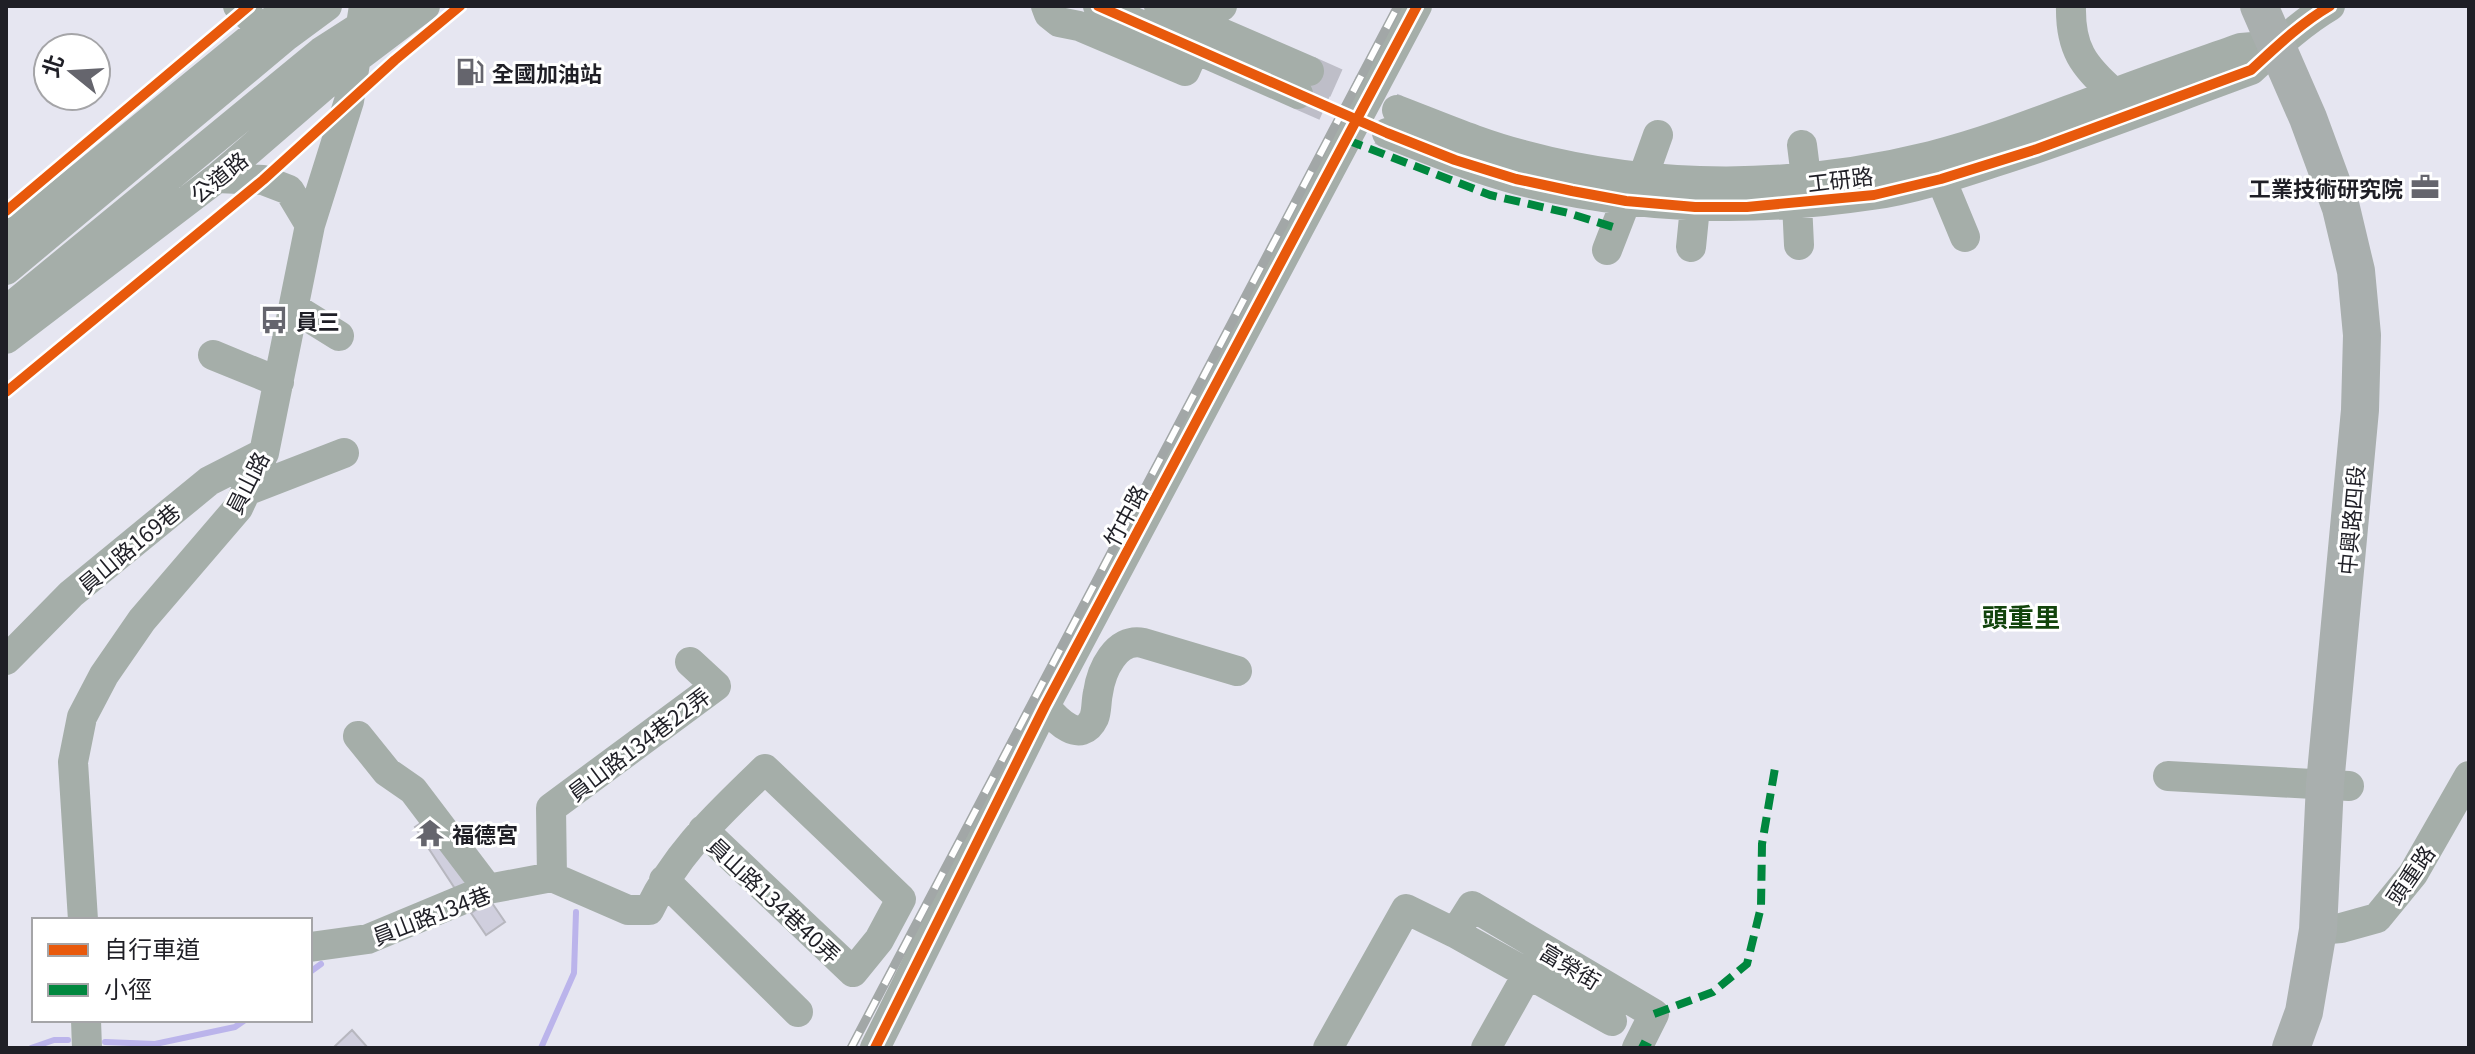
<svg xmlns="http://www.w3.org/2000/svg" width="2475" height="1054" font-family="Georgia,'Noto Sans TC',serif">
  <style>
    .lines { fill: none; stroke-linecap: round; stroke-linejoin: round }
    .stream { stroke: #bbb4eb; stroke-width: 6 }
    .building { fill: #d0cfde; stroke: #b7b7bf; stroke-width: 2 }
    .minor-tunnel { stroke: #bebec8; stroke-width: 30; stroke-dasharray: 30 15; stroke-linecap: butt }
    .minor { stroke: #a5aea9; stroke-width: 30 }
    .major { stroke: #a9afae; stroke-width: 38 }
    .rail-casing { stroke: #a2a7a7; stroke-width: 9 }
    .rail { stroke: #fff; stroke-width: 6; stroke-dasharray: 18; stroke-linecap: butt }
    .quiet { stroke: #00873e; stroke-width: 8; stroke-dasharray: 16 8; stroke-linecap: butt }
    .cycleway-casing { stroke: #fff; stroke-width: 15 }
    .cycleway { stroke: #e8590c; stroke-width: 10 }
    .labels { text-anchor: middle; dominant-baseline: central; stroke-width: 6; stroke-linejoin: round; paint-order: stroke }
    .poi-label { font-size: 22px; font-weight: bold; fill: #1f1f26; stroke: #fff; text-anchor: start }
    .street-label { font-size: 22px; fill: #1f1f26; stroke: #fff }
    .quarter-label { font-size: 26px; font-weight: bold; fill: #12440c; stroke: #fff }
  </style>
  <rect width="100%" height="100%" fill="#e6e6f1"/>
  <g class="lines">
    <!-- stream -->
    <path class="stream" d="M310 972 321 964
      M105 1042 155 1044 235 1027 245 1020
      M31 1048 54 1040H68
      M541 1048 574 973 576 912"/>
  </g>
  <!-- building -->
  <path class="building" d="M431 816 445 838 429 849 415 827Z
    M445 838 490 900 471 913 429 849Z
    M490 900 505 922 486 935 471 913Z
    M352 1030 368 1048H333Z"/>
  <g class="lines">
    <!-- minor-tunnel -->
    <path class="minor-tunnel" d="M1309 71 1397 110
      M1298 94 1387 133"/>
    <!-- minor -->
    <path class="minor" d="M238 6 261 28 277 34
      M1046 6 1049 14 1059 22 1079 26 1185 71 1211 12 1222 6
      M1098 6 1298 94
      M1159 6 1309 71
      M2071 6C2070 48 2083 66 2114 93
      M1397 110C1439 126 1480 144 1523 155 1656 191 1798 189 1931 156 1995 140 2054 115 2115 93 2157 77 2199 63 2241 48L2277 45
      M1387 133C1430 150 1473 168 1518 180 1636 210 1752 213 1872 195 1914 189 1955 175 1995 162 2081 135 2166 101 2251 70 2276 47 2301 23 2330 6
      M1802 145 1806 177
      M1643 177 1658 135
      M217 178 263 180 289 190 310 225
      M1941 179 1965 237
      M1797 203 1799 245
      M6 239 290 6
      M1691 247 1695 207
      M1607 250 1626 201
      M6 270 285 37 327 6
      M294 308 339 336
      M6 311 321 52 360 27 386 6
      M6 339 217 178 355 59 425 6
      M213 355 279 382
      M246 491 344 453
      M6 660 71 594 209 481 264 453
      M1045 706C1056 720 1081 746 1094 718 1097 711 1096 701 1098 693 1101 671 1116 637 1143 643L1237 671
      M358 736 387 772 413 790 488 889
      M2168 776 2349 786
      M552 877 551 808 716 686 690 662
      M664 880 798 1012
      M83 920 73 762 82 717 104 675 142 620 238 508 264 453 310 225 349 101 364 6
      M2318 930 2341 928 2377 918 2413 874 2469 776
      M1455 933 1472 906 1654 1014 1637 1048
      M310 947 368 939 488 889 552 877 628 910H649C677 851 719 814 765 769L901 899 879 940 853 972 703 830
      M86 1020 87 1048
      M875 1048 1045 706 1417 6
      M1328 1048 1406 909 1455 933 1612 1021
      M1486 1048 1536 959"/>
    <!-- major -->
    <path class="major" d="M2259 6 2308 118 2341 208 2356 271 2362 335 2360 410 2325 784 2318 930 2304 1012 2291 1048"/>
    <defs>
      <path id="rail" d="M851 1048 1398 6"/>
    </defs>
    <!-- rail casing -->
    <use href="#rail" class="rail-casing"/>
    <!-- rail -->
    <use href="#rail" class="rail"/>
    <!-- quiet -->
    <path class="quiet" d="M1347 140 1490 195 1568 213 1616 228
      M1654 1014 1713 992 1747 964 1761 907 1762 844 1775 768
      M1640 1043 1650 1048"/>
    <defs>
      <path id="cycleway" d="M1098 6 1387 133 1455 160 1516 179 1572 191 1626 201 1695 207H1747L1874 195 1941 179 2037 149 2251 70C2276 47 2301 23 2330 6
        M6 211 249 6
        M6 392 263 180 395 60 460 6
        M875 1048 1045 706 1417 6"/>
    </defs>
    <!-- cycleway casing -->
    <use href="#cycleway" class="cycleway-casing"/>
    <!-- cycleway -->
    <use href="#cycleway" class="cycleway"/>
  </g>
  <!-- icons -->
  <defs>
    <symbol id="fuel-bare" viewBox="-9 -9 18 18"><path d="M-5.5-6h7V0h2V4h1.3V-2.5L3-4.5l.8-.8L6-3V5H2.5V1h-1V6h-7ZM-4.2-4.7v3.2H.2V-4.7Z" fill="#65656d" stroke="#fff" stroke-width="2.5" paint-order="stroke"/></symbol>
    <symbol id="office-bare" viewBox="-9 -9 18 18"><path d="M-6-3h4V-5.5h4V-3h4V5H-6ZM-1-4.5V-3h2v-1.5ZM-6 0V1H6V0Z" fill="#65656d" stroke="#fff" stroke-width="2.5" paint-order="stroke"/></symbol>
    <symbol id="bus-bare" viewBox="-9 -9 18 18"><path d="M-5-6H5V4H4V6H2V4H-2V6H-4V4H-5ZM-3.5-4V0h7V-4ZM-3.5 1.2v1.5H-2V1.2ZM2 1.2v1.5H3.5V1.2Z" fill="#65656d" stroke="#fff" stroke-width="2.5" paint-order="stroke"/></symbol>
    <symbol id="temple-bare" viewBox="-9 -9 18 18"><path d="M0-6L5-2H3V0L6.5 2.5H4V6H1.5V3h-3V6H-4V2.5H-6.5L-3 0V-2H-5Z" fill="#65656d" stroke="#fff" stroke-width="2.5" paint-order="stroke"/></symbol>
  </defs>
  <g fill-rule="evenodd">
    <use href="#fuel-bare" x="450" y="52" width="40" height="40"/>
    <use href="#office-bare" x="2405" y="167" width="40" height="40"/>
    <use href="#bus-bare" x="254" y="300" width="40" height="40"/>
    <use href="#temple-bare" x="410" y="813" width="40" height="40"/>
  </g>
  <g class="labels">
    <!-- poi labels -->
    <g class="poi-label">
      <text x="492" y="72">全國加油站</text>
      <text x="2403" y="187" text-anchor="end">工業技術研究院</text>
      <text x="296" y="320">員三</text>
      <text x="452" y="833">福德宮</text>
    </g>
    <!-- street labels -->
    <g class="street-label">
      <text transform="translate(218 176) rotate(-39)">公道路</text>
      <text transform="translate(1840 178) rotate(-7)">工研路</text>
      <text transform="translate(246 482) rotate(-63)">員山路</text>
      <text transform="translate(1124 515) rotate(-62)">竹中路</text>
      <text transform="translate(2350 520) rotate(-85)">中興路四段</text>
      <text transform="translate(128 547) rotate(-40)">員山路169巷</text>
      <text transform="translate(638 743) rotate(-37)">員山路134巷22弄</text>
      <text transform="translate(2409 874) rotate(-55)">頭重路</text>
      <text transform="translate(775 899) rotate(43)">員山路134巷40弄</text>
      <text transform="translate(431 914) rotate(-21)">員山路134巷</text>
      <text transform="translate(1571 965) rotate(31)">富榮街</text>
    </g>
    <!-- quarter labels -->
    <g class="quarter-label">
      <text x="2021" y="615">頭重里</text>
    </g>
  </g>
  <!-- border -->
  <rect width="2475" height="1054" fill="none" stroke="#1f1f26" stroke-width="16"/>
  <!-- legend -->
  <rect x="32" y="918" width="280" height="104" fill="#ffffff" stroke="#a5a5a8" stroke-width="2"/>
  <rect x="48" y="944" width="40" height="12" fill="#e8590c" stroke="#a5a5a8" stroke-width="2"/>
  <text x="104" y="958" font-size="24" fill="#1f1f26">自行車道</text>
  <rect x="48" y="984" width="40" height="12" fill="#00873e" stroke="#a5a5a8" stroke-width="2"/>
  <text x="104" y="998" font-size="24" fill="#1f1f26">小徑</text>
  <!-- north arrow -->
  <g transform="translate(72 72) rotate(288)"><circle r="38" fill="#ffffff" stroke="#a5a5a8" stroke-width="2"/>
  <path d="M0-6L14 30L0 20L-14 30Z" fill="#65656d"/>
  <text y="-12" font-size="22" font-weight="bold" text-anchor="middle" fill="#1f1f26">北</text>
  </g>
</svg>
